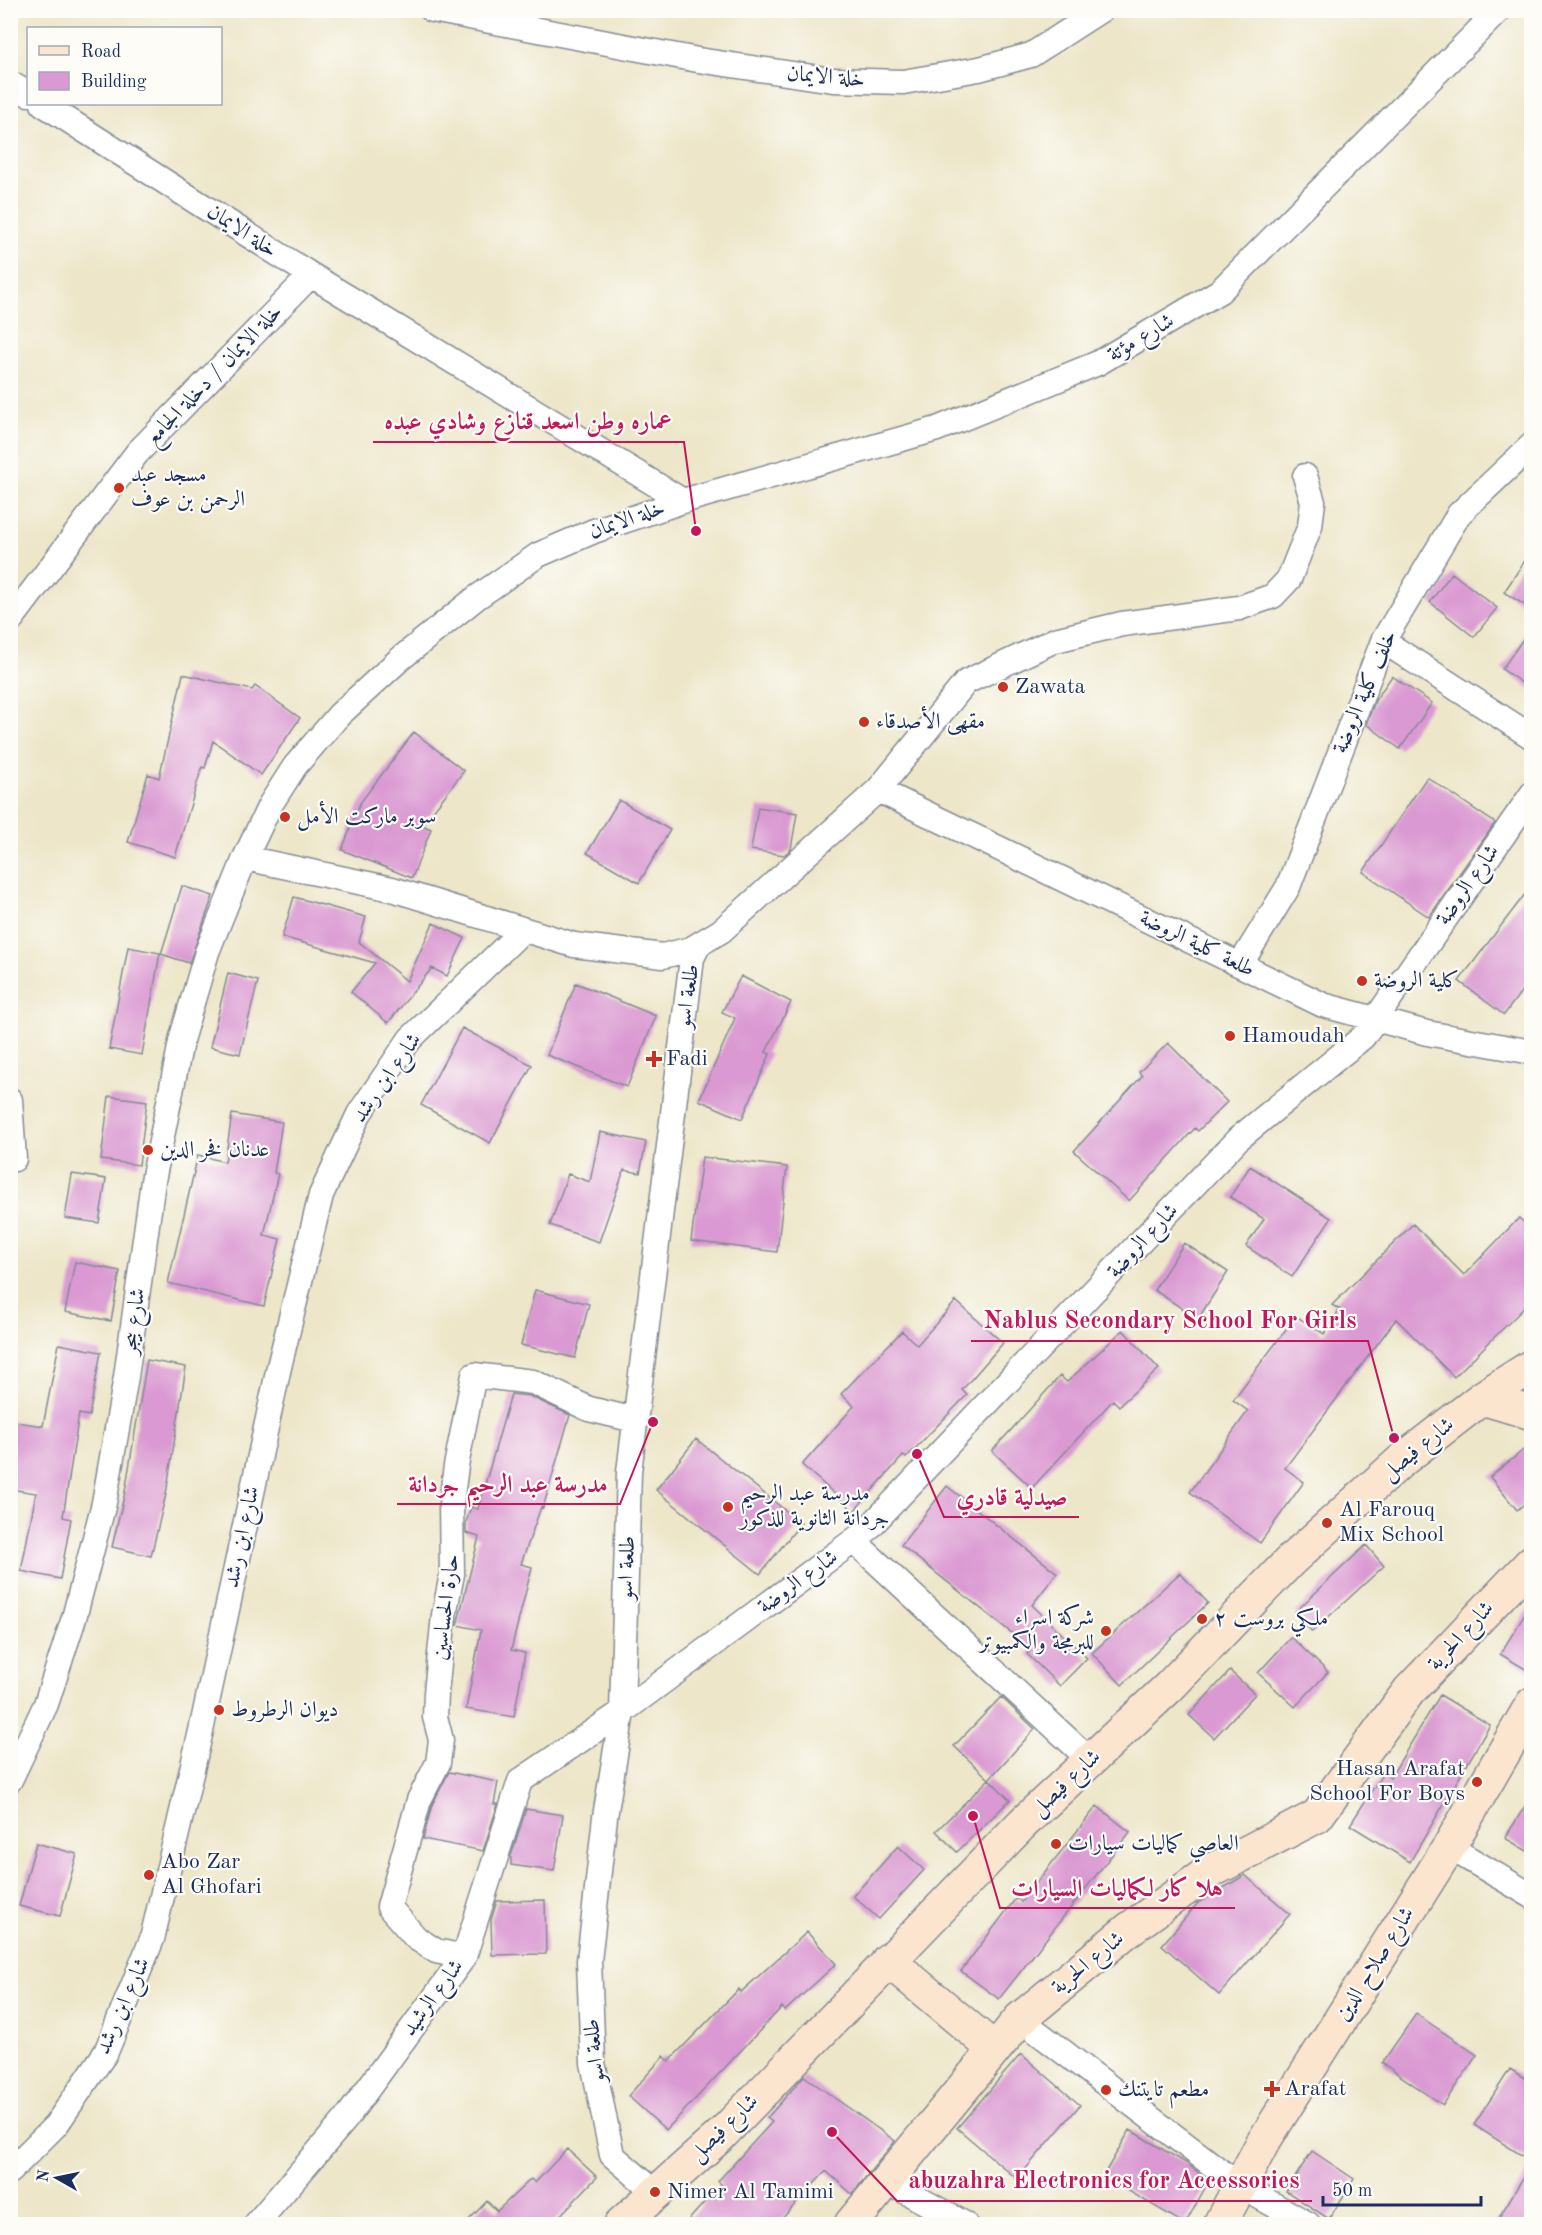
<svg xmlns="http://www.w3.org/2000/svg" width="1542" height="2235" font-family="'Old Standard TT',Amiri,serif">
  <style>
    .building { fill: #da99d2 }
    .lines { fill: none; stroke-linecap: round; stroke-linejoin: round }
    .street-casing { stroke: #848a94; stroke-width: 27 }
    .secondary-casing { stroke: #848a94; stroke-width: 36 }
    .street { stroke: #fff; stroke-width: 24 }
    .secondary { stroke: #fbe5cf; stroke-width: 33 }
    .poi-dot { fill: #c8321e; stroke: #fdfcf7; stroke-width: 2 }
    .labels { text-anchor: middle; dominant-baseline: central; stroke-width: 4.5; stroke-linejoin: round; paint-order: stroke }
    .street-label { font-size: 22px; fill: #1b2f5e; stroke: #fdfcf7 }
    .poi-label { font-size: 22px; fill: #1b2f5e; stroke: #fdfcf7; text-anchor: start }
    .leader { fill: none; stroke: #c2185b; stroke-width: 2 }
    .callout-dot { fill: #c2185b; stroke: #fdfcf7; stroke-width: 2 }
    .callout-label { font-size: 24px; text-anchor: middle; font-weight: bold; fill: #c2185b; stroke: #fdfcf7; stroke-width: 4.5; stroke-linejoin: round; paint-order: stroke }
  </style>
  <rect width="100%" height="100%" fill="#fdfcf7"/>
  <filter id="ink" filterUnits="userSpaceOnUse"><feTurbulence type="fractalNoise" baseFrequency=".0167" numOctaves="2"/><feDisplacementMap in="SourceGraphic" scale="12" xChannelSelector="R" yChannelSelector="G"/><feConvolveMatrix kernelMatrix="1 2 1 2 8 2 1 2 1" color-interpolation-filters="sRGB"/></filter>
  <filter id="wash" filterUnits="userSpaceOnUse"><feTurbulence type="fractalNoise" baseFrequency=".008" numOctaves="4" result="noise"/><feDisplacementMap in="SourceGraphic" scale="24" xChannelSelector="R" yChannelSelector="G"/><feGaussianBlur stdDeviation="1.35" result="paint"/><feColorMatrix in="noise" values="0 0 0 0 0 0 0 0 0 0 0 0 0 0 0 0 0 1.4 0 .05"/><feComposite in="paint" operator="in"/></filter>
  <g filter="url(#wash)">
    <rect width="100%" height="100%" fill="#ede6c9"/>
    <g id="blocks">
      <!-- building -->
      <path class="building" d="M1532 550V610L1504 592Z
        M1452 573 1497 608 1474 637 1430 602Z
        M1532 626V690L1502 669Z
        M183 674 252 690 255 686 300 718 261 775 213 741 205 768 202 767 175 857 128 842 148 774 159 778Z
        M1392 676 1432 703 1400 749 1366 724 1376 699Z
        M414 732 464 771 422 825 431 829 412 878 342 850 360 803Z
        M1427 777 1495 823 1429 917 1363 872Z
        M619 800 670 830 639 883 587 853Z
        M758 807 797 813 791 849 784 855 751 850Z
        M1532 885V977L1504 1015 1459 981Z
        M182 886 213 896 189 963 161 954Z
        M294 897 366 917 359 942 407 981 433 923 465 938 447 976 432 968 388 1023 351 992 375 963 282 937Z
        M128 947 160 953 142 1055 109 1049Z
        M228 973 258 981 240 1054 210 1047Z
        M741 976 791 1002 766 1052 770 1054 742 1119 699 1100 735 1018 722 1012Z
        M576 983 656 1016 627 1087 547 1055Z
        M462 1028 532 1065 490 1143 421 1105Z
        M1168 1043 1227 1102 1198 1131 1195 1128 1129 1201 1074 1151 1142 1076 1139 1072Z
        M109 1096 147 1101 139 1165 101 1160Z
        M232 1114 282 1122 274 1173 278 1174 264 1235 280 1239 264 1306 168 1283 198 1155 225 1162Z
        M600 1132 646 1142 640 1173 624 1170 599 1242 550 1225 568 1174 590 1182Z
        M702 1157 787 1167 777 1252 691 1241Z
        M1250 1166 1331 1218 1292 1277 1246 1246 1264 1219 1230 1197Z
        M72 1174 106 1179 99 1223 65 1218Z
        M1519 1218 1532 1230V1300L1454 1377 1396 1319 1285 1468 1304 1482 1260 1543 1190 1492 1248 1411 1233 1400 1296 1316 1324 1334 1340 1310 1332 1305 1413 1224 1464 1275Z
        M1184 1243 1228 1272 1198 1319 1154 1290Z
        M75 1262 120 1271 111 1321 65 1312Z
        M535 1290 589 1304 575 1358 521 1345Z
        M956 1301 1003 1343 962 1390 967 1395 906 1458 903 1456 854 1511 802 1465 854 1406 841 1394 902 1331 917 1345Z
        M1123 1330 1159 1369 1119 1406 1113 1400 1032 1488 992 1451 1060 1376 1067 1382Z
        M59 1344 101 1352 89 1416 79 1414 63 1517 71 1519 60 1579 21 1571 36 1493 10 1489V1421L43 1426Z
        M147 1360 186 1367 166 1494 151 1556 112 1547 125 1492Z
        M511 1394 529 1396 570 1415 543 1508 541 1507 521 1564 532 1567 511 1650 525 1653 514 1717 466 1709 481 1630 457 1625 479 1537 466 1533V1522L471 1507 478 1509Z
        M696 1439 801 1523 760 1574 656 1490Z
        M1532 1443V1498L1517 1510 1490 1477Z
        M947 1486 1057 1573 1032 1605 1087 1658 1060 1686 1027 1654 1032 1649 901 1545Z
        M1366 1545 1384 1566 1312 1632 1295 1612Z
        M1180 1573 1208 1603 1122 1685 1092 1653Z
        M1532 1603V1673L1500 1654Z
        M1291 1637 1328 1672 1295 1707 1258 1673Z
        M1230 1671 1255 1694 1214 1738 1189 1715Z
        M1440 1695 1490 1725 1410 1862 1350 1825 1383 1773 1390 1778Z
        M1001 1697 1035 1729 989 1779 954 1746Z
        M449 1772 498 1782 494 1804H498L483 1851 423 1839 432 1805Z
        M989 1779 1010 1800 957 1852 936 1831Z
        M1532 1795V1854L1505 1838Z
        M1097 1806 1130 1832 999 1999 961 1971 1016 1898 1021 1902Z
        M526 1809 563 1815 554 1871 511 1865V1856Z
        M36 1843 77 1854 60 1916 19 1906Z
        M898 1846 924 1870 879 1919 853 1896Z
        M1245 1875 1290 1914 1219 1995 1162 1945 1198 1903Z
        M545 1900 546 1954 492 1955 491 1920 497 1901Z
        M807 1932 836 1964 785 2011 782 2007 666 2130 628 2096 664 2056 669 2061 739 1989 741 1992Z
        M1416 2014 1477 2055 1443 2105 1382 2063Z
        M1021 2054 1080 2105 1017 2179 957 2128Z
        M1510 2069 1532 2083V2162L1474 2125Z
        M804 2076 895 2141 852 2194 826 2171 777 2224H685L721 2184 718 2181 772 2122 767 2118Z
        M1130 2130 1186 2163 1209 2181 1185 2224 1103 2176Z
        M567 2149 597 2177 552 2224H465L487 2201 497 2211 531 2179 535 2183Z
        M1312 2151 1354 2179 1329 2219 1286 2191Z
        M1532 2163V2224H1495Z"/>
    </g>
  </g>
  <g filter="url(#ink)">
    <use href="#blocks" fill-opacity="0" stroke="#848a94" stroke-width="1.5"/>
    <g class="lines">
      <defs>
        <path id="street" d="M432 10 698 60 833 80 903 82 979 69 1031 55 1101 10
          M10 83 28 94
          M43 104 311 275 683 501
          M10 621 137 453 311 275
          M1383 641 1532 737
          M878 790 1323 1005 1427 1033 1532 1052
          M245 858 392 889 574 945 663 956 691 949 721 931 878 790 966 682 1055 640 1122 624 1239 608 1273 596 1289 579 1310 526 1313 502 1305 476
          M1240 965 1288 887 1383 641 1459 514 1532 445
          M10 1100 14 1159
          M854 1541 1091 1761
          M10 1780 46 1704 74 1618 104 1503 126 1377 153 1181 182 1037 207 952 245 858 270 805 295 766 339 715 400 659 476 598 538 555 594 531 683 501 937 429 1098 363 1220 291 1499 10
          M1449 1847 1532 1896
          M464 1957 436 1951 416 1938 389 1907 419 1800 438 1763 441 1740 435 1717 436 1693 444 1615 452 1574 451 1504 456 1466 474 1375 533 1382 589 1409 635 1420
          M1020 2019 1240 2186 1308 2224
          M10 2171 56 2125 106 2052 152 1939 201 1731 279 1367 321 1195 359 1114 410 1039 523 930
          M888 2182 965 2224
          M655 2192 612 2155 593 2063 589 1961 605 1817 622 1712 629 1472 692 958 698 946
          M256 2224 345 2120 464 1957 520 1781 622 1712 864 1533 1238 1139 1363 1037 1532 794"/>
        <path id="secondary" d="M1482 1398 1532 1413
          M888 1960 993 2048
          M621 2224 720 2136 1023 1823 1169 1687 1290 1561 1401 1461 1482 1398 1532 1366
          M851 2224 1020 2019 1128 1930 1209 1872 1317 1816 1409 1691 1532 1562
          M1220 2224 1262 2144 1449 1847 1532 1704"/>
      </defs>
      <!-- street casing -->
      <use href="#street" class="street-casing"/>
      <!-- secondary casing -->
      <use href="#secondary" class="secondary-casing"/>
      <!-- street -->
      <use href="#street" class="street"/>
      <!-- secondary -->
      <use href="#secondary" class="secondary"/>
    </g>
  </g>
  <!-- markers -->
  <g class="poi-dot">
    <circle cx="119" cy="488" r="6"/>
    <circle cx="1003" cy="687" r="6"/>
    <circle cx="864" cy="722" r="6"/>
    <circle cx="285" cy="817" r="6"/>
    <circle cx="1362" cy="981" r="6"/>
    <circle cx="1230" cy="1036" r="6"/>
    <path d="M651 1050h6v6h6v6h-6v6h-6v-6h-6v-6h6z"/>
    <circle cx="148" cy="1150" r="6"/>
    <circle cx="728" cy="1507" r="6"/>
    <circle cx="1327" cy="1523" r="6"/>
    <circle cx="1202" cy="1619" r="6"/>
    <circle cx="1106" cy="1631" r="6"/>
    <circle cx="219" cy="1710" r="6"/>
    <circle cx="1477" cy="1782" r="6"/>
    <circle cx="1056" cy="1844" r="6"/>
    <circle cx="149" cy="1875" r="6"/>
    <path d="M1269 2080h6v6h6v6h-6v6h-6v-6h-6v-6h6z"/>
    <circle cx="1106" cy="2090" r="6"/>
    <circle cx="655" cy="2192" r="6"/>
  </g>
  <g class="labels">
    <!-- street labels -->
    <g class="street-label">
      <text transform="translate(826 77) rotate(5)">خلة الايمان</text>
      <text transform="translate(242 231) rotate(33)">خلة الايمان</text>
      <text transform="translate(1141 338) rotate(-31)">شارع مؤتة</text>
      <text transform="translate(214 375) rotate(-46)">خلة الايمان / دخلة الجامع</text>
      <text transform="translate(627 520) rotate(-19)">خلة الايمان</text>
      <text transform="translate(1365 692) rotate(-67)">خلف كلية الروضة</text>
      <text transform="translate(1468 885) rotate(-55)">شارع الروضة</text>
      <text transform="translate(1197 944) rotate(26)">طلعة كلية الروضة</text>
      <text transform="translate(688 996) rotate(-82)">طلعة اسو</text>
      <text transform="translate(387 1078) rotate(-55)">شارع ابن رشد</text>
      <text transform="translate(1143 1241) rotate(-47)">شارع الروضة</text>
      <text transform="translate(134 1321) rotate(-82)">شارع بيجر</text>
      <text transform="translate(1418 1449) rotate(-39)">شارع فيصل</text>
      <text transform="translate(242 1537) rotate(-78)">شارع ابن رشد</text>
      <text transform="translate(627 1568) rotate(-88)">طلعة اسو</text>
      <text transform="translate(798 1582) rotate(-36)">شارع الروضة</text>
      <text transform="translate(446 1607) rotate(-83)">حارة الحساسين</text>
      <text transform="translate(1461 1636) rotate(-47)">شارع الحرية</text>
      <text transform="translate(1066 1783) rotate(-43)">شارع فيصل</text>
      <text transform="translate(1088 1963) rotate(-39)">شارع الحرية</text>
      <text transform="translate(1375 1964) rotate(-58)">شارع صلاح الدين</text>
      <text transform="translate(433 1998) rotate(-54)">شارع الرشيد</text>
      <text transform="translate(123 2006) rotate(-66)">شارع ابن رشد</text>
      <text transform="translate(595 2051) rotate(-96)">طلعة اسو</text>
      <text transform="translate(724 2128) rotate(-44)">شارع فيصل</text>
    </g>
    <!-- poi labels -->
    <g class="poi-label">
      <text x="131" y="475">مسجد عبد<tspan x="131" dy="25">الرحمن بن عوف</tspan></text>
      <text x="1015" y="687">Zawata</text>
      <text x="876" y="722">مقهى الأصدقاء</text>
      <text x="297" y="817">سوبر ماركت الأمل</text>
      <text x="1374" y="981">كلية الروضة</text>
      <text x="1242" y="1036">Hamoudah</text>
      <text x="666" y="1059">Fadi</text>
      <text x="160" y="1150">عدنان فخر الدين</text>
      <text x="740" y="1494">مدرسة عبد الرحيم<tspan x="740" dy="25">جردانة الثانوية للذكور</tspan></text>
      <text x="1339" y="1510">Al Farouq<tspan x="1339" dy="25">Mix School</tspan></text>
      <text x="1094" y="1618" text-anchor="end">شركة اسراء<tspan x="1094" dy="25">للبرمجة والكمبيوتر</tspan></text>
      <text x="1214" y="1619">ملكي بروست ٢</text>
      <text x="231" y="1710">ديوان الرطروط</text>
      <text x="1465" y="1769" text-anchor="end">Hasan Arafat<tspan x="1465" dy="25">School For Boys</tspan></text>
      <text x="1068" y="1844">العاصي كماليات سيارات</text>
      <text x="161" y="1862">Abo Zar<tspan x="161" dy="25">Al Ghofari</tspan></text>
      <text x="1284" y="2089">Arafat</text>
      <text x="1118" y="2090">مطعم تايتنك</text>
      <text x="667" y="2192">Nimer Al Tamimi</text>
    </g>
  </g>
  <!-- callouts -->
  <path class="leader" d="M696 531L684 442H373M1394 1438L1368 1341H971M653 1422L620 1504H397M917 1454L944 1517H1079M973 1816L1000 1908H1235M832 2132L897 2201H1312"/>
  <g class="callout-dot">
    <circle cx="696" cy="531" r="6"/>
    <circle cx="1394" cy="1438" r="6"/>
    <circle cx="653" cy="1422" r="6"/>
    <circle cx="917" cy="1454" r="6"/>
    <circle cx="973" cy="1816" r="6"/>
    <circle cx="832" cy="2132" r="6"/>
  </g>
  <g class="callout-label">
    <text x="528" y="429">عماره وطن اسعد قنازع وشادي عبده</text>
    <text x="1170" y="1328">Nablus Secondary School For Girls</text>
    <text x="508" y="1492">مدرسة عبد الرحيم جردانة</text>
    <text x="1012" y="1505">صيدلية قادري</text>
    <text x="1117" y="1896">هلا كار لكماليات السيارات</text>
    <text x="1104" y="2188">abuzahra Electronics for Accessories</text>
  </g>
  <!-- margin -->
  <rect width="1542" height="2235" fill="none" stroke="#fdfcf7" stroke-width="36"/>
  <!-- legend -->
  <rect x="27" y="27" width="195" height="78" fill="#fdfcf7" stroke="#a3aaba" stroke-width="1.5"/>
  <rect x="39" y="46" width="30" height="9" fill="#fbe5cf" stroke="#a3aaba" stroke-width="1.5"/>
  <text x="81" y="57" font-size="18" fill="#1b2f5e">Road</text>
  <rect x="39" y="72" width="30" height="18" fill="#da99d2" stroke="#a3aaba" stroke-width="1.5"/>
  <text x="81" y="87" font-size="18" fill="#1b2f5e">Building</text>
  <!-- north arrow -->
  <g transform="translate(57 2178) rotate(279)" stroke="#fdfcf7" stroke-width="4.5" paint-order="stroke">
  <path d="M0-4.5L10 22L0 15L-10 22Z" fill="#1b2f5e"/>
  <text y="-9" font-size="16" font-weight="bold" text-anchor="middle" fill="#1b2f5e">N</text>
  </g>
  <!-- scale -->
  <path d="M1323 2196v9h158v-9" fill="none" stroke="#1b2f5e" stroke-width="3"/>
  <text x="1332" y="2196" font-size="18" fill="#1b2f5e" stroke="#fdfcf7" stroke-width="4.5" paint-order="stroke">50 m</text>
</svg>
